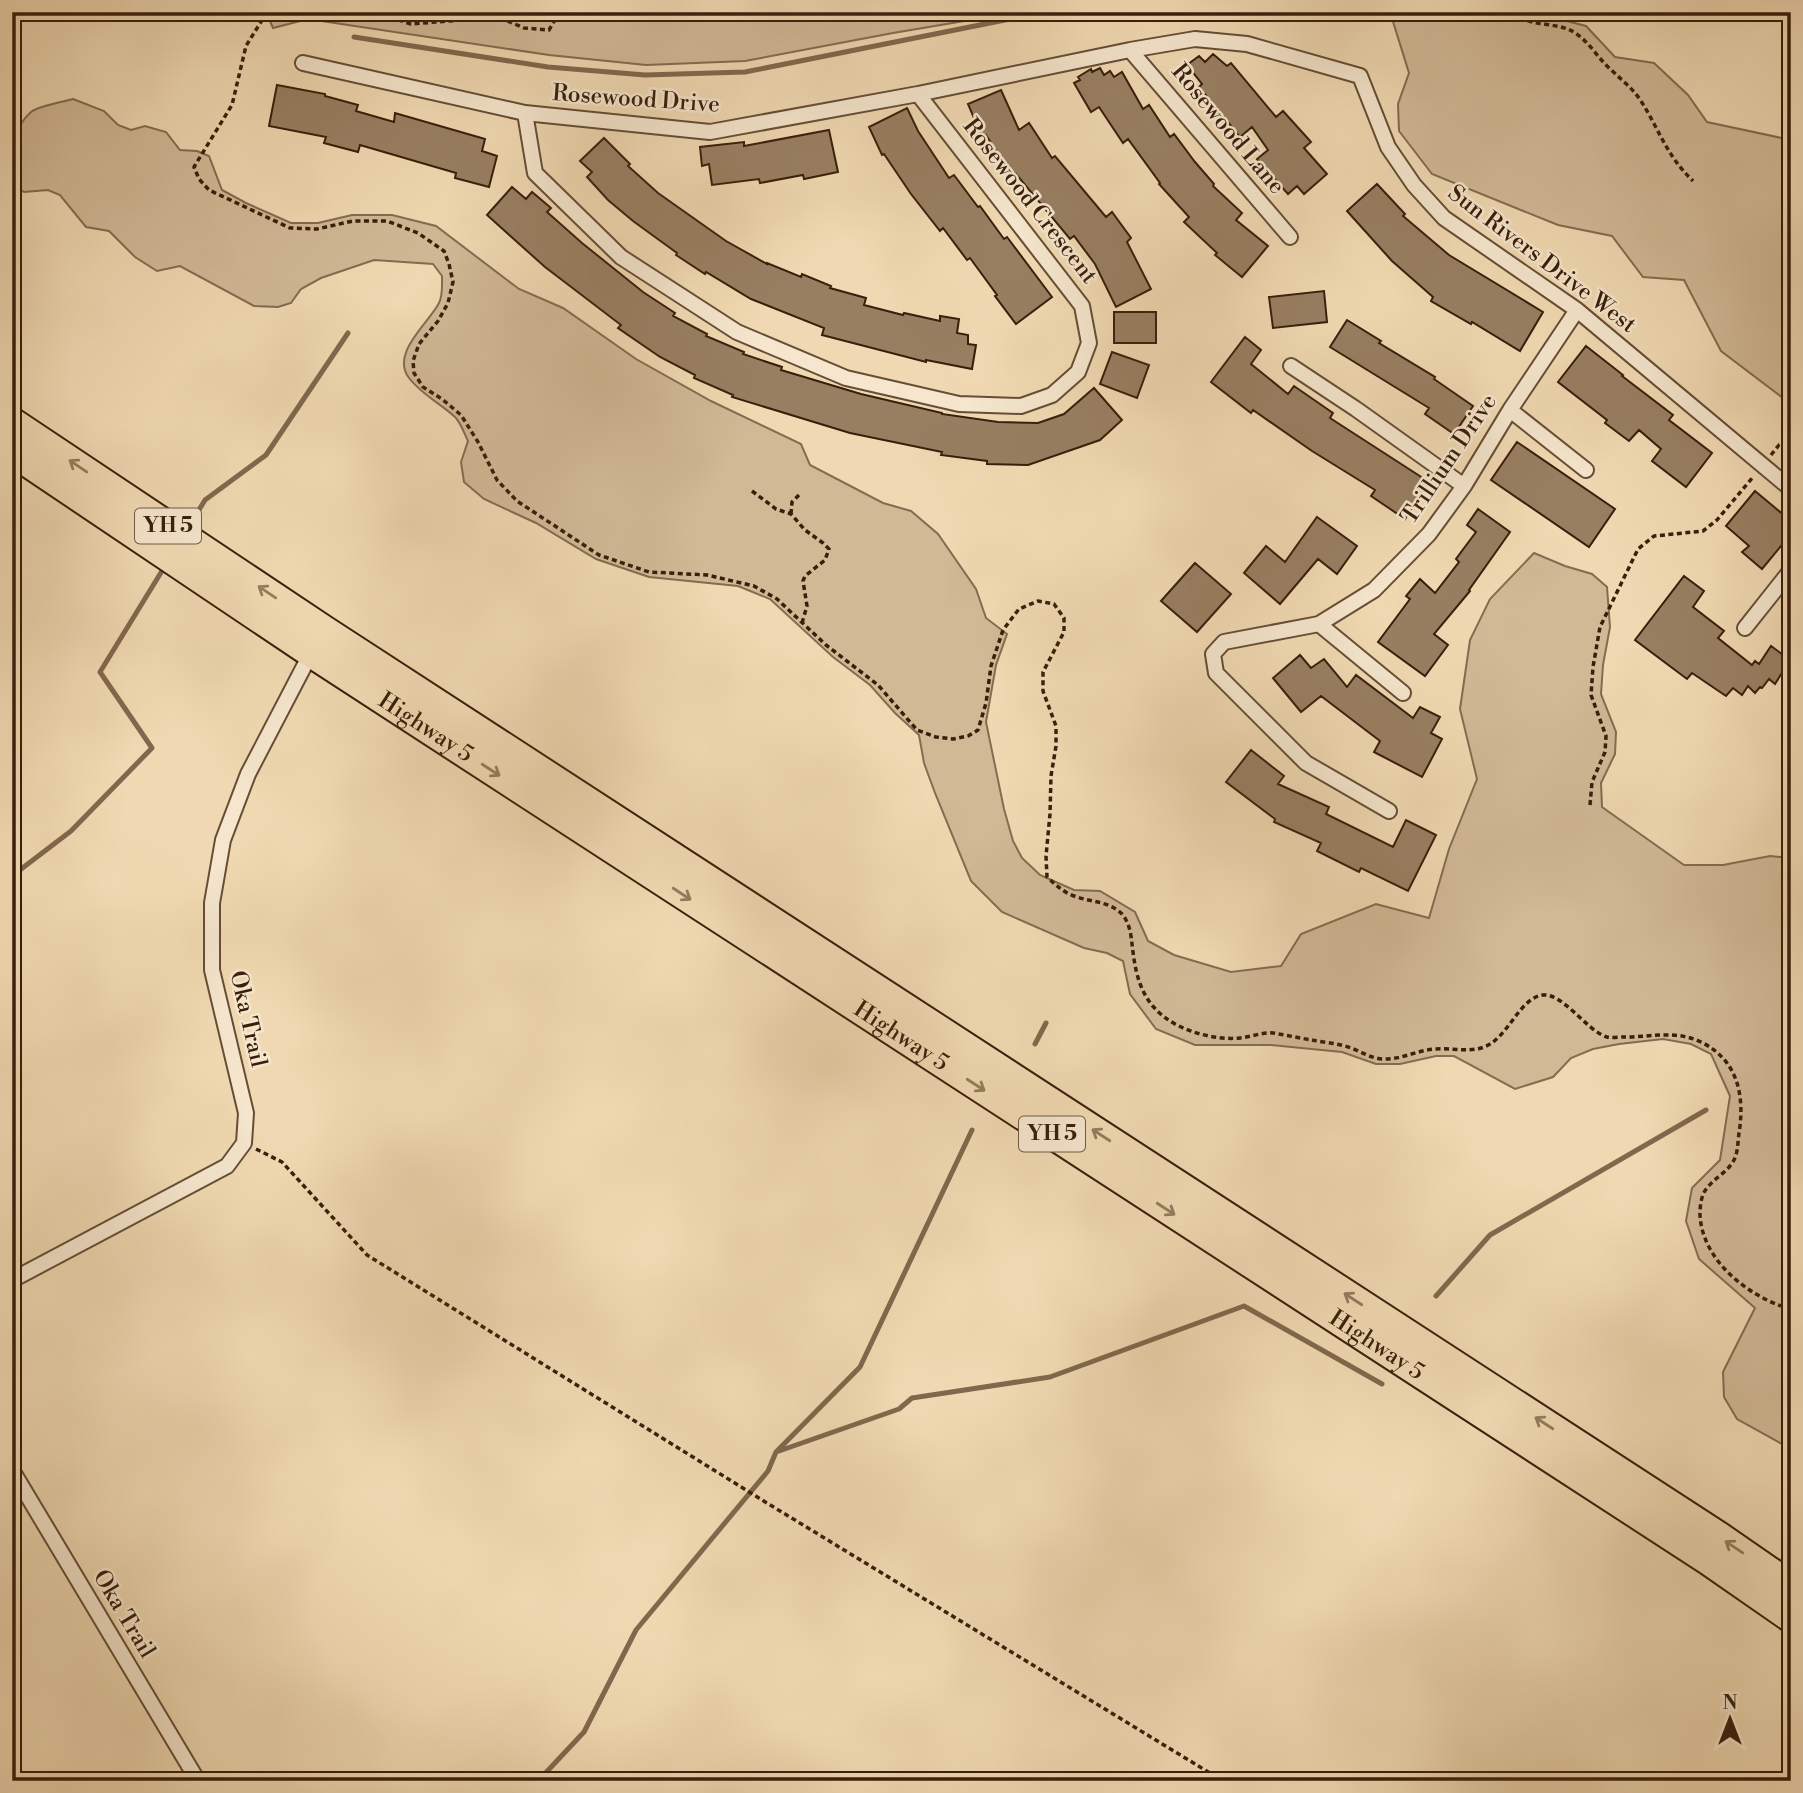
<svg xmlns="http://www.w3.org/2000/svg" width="1803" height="1793" font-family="'Libre Bodoni',serif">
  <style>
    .green { fill: #d1b996; stroke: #846c50; stroke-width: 2 }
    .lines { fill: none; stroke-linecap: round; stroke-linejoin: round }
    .stream { stroke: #81684d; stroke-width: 5 }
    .building { fill: #987f62; stroke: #381e0b; stroke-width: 2 }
    .street-casing { stroke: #664d35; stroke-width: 18 }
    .highway-casing { stroke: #381e0b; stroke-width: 32 }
    .path { stroke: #381e0b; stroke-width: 3.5; stroke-dasharray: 5 3.5; stroke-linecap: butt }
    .street { stroke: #f5e6cd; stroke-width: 14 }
    .highway { stroke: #f0d9b2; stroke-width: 28 }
    .oneway { stroke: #947c5e }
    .labels { text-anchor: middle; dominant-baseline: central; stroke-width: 5; stroke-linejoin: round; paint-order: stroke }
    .shield { fill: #f5e6cd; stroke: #715a45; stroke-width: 2 }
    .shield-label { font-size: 21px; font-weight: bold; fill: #381e0b }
    .street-label { font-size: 23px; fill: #381e0b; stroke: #f5e6cd }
  </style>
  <rect width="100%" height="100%" fill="#f0d9b2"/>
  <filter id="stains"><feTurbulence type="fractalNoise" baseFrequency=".00286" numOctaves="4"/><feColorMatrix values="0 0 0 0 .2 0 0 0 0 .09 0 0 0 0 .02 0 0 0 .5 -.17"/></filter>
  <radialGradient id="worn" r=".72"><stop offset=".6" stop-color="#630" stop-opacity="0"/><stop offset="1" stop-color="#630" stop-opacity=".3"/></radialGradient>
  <!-- green -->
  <path class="green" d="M266 12H1018L893 33 745 61 646 65 549 55 308 19 273 28Z
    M1390 12H1532L1586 26 1615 57 1654 63 1688 95 1707 122 1791 140V404L1721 351 1684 280 1643 277 1612 236 1558 225 1432 174 1399 131 1398 104 1409 73Z
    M73 99 104 111 118 125 131 130 145 126 166 132 180 150 197 151 209 156 222 190 246 203 291 223H318L352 215H392L436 226 519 289 563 308 636 359 711 401 801 444 810 465 883 503 911 511 938 534 976 589 986 618 1007 634 996 665 986 722 1004 809 1013 841 1022 858 1040 875 1074 890 1100 891 1135 912 1148 941 1174 955 1231 972 1281 966 1301 934 1376 904 1429 918 1449 849 1477 779 1460 709 1470 640 1490 599 1534 553 1565 566 1592 574 1607 587 1610 627 1603 665 1601 694 1616 732 1615 754 1601 783 1602 807 1684 865H1723L1770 856 1791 858V1449L1737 1419 1724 1397 1723 1372 1755 1308 1699 1259 1686 1221 1692 1188 1720 1160 1730 1096 1711 1054 1691 1044 1663 1039 1619 1044 1593 1049 1571 1058 1553 1077 1515 1089 1454 1056H1436L1400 1064H1376L1342 1052 1271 1045H1195L1156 1029 1130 994 1123 961 1107 953 1084 948 1002 912 971 881 935 793 924 763 919 735 895 713 870 685 833 657 770 599 738 586 649 577 596 559 536 523 484 499 464 482 461 462 468 441C464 433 461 423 455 417 440 403 422 395 409 378 390 353 429 323 439 303 443 295 442 284 442 276L433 264 374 260 321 278 301 289 291 303 278 307 254 306 180 266 157 271 135 257 109 231 86 227 60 195 48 190 24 192 12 185C12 160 9 131 31 112 38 106 62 102 73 99Z"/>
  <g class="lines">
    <!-- stream -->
    <path class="stream" d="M354 37 548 67 645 75 745 72 1045 12
      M188 528 205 500 266 455 348 333
      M12 876 71 831 152 748 100 672 165 566
      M1035 1044 1046 1023
      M1436 1296 1490 1235 1706 1110
      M779 1451 899 1409 912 1398 1050 1377 1244 1306 1382 1384
      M538 1781 584 1732 636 1630 768 1471 776 1452 860 1367 972 1130"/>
  </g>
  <!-- building -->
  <path class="building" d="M1213 54 1227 66 1231 63 1276 117 1283 111 1311 142 1304 148 1327 174 1304 194 1297 186 1288 194 1257 159 1268 150 1252 127 1240 137 1199 87 1202 84 1187 65 1199 56 1205 62Z
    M1100 68 1104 75 1110 71 1114 77 1122 72 1143 109 1149 105 1170 137 1174 134 1195 162 1214 184 1213 186 1242 213 1236 220 1268 246 1242 277 1215 255 1217 253 1184 222 1189 217 1159 184 1160 183 1128 139 1123 143 1099 107 1091 112 1074 83 1080 80 1078 77 1091 69 1092 72Z
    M277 85 325 94V96L358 105 356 111 394 122 395 113 485 139 482 151 497 156 489 187 455 178 456 173 360 145 358 152 324 143 326 137 269 126Z
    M1001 90 1019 130 1029 123 1052 158 1055 156 1106 217 1112 212 1131 238 1127 242 1151 289 1116 307 1095 264 1074 236 1070 239 1016 174 1012 176 986 135 982 137 968 104Z
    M907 108 918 131 949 178 954 175 978 207 980 206 1004 239 1007 237 1052 297 1016 324 995 296 997 295 970 258 967 260 943 228 940 231 911 194 884 154 882 155 869 127Z
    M829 130 838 172 804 179 803 175 760 183 759 179 712 185 709 164 702 166 700 147 744 142V146Z
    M604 138 630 164 628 166 658 193 726 241 767 264V263L801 277 802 274 831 286 830 288 866 298 864 305 903 315 904 313 940 321V316L959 319 957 333 968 335V344L976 345 972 369 926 360V362L822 335 824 328 751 299 706 272 705 274 676 255 677 253 633 221 608 200 587 177 592 172 580 161Z
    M1377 184 1405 214 1403 216 1449 255 1543 312 1520 351 1472 322 1471 324 1431 301 1433 297 1392 261 1347 211Z
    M512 187 526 199 532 192 551 208 547 212 582 243 643 292 675 313 673 316 707 334 706 336 744 352 743 354 782 367 781 370 861 394 942 413V414L998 422 1038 423 1064 414 1094 388 1122 420 1100 440 1028 465 987 464V461L941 455 942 452 850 433 732 397 733 395 694 378 695 375 660 357 618 328 621 325 545 267 487 215Z
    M1324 291 1327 322 1273 328 1269 297Z
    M1114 312H1156V343H1114Z
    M1347 320 1381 341 1379 343 1435 377 1434 379 1473 406 1454 434 1425 414 1429 408 1330 347Z
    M1245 337 1261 350 1251 364 1288 394 1294 386 1333 413 1330 418 1429 482 1405 519 1371 496 1375 490 1312 451 1253 410 1251 413 1211 382Z
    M1586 346 1623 375 1622 376 1673 415 1669 420 1712 453 1686 487 1652 461 1661 449 1639 430 1629 441 1605 423 1607 420 1558 382Z
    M1112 352 1149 365 1137 398 1100 384Z
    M1517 442 1615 509 1589 547 1491 480Z
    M1755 491 1791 521V534L1762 569 1742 552 1749 546 1726 526Z
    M1478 509 1510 532 1469 590 1470 591 1434 634 1448 645 1425 676 1378 642 1410 599 1406 596 1420 579 1435 593 1459 562 1456 559 1476 532 1467 525Z
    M1317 517 1357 546 1337 574 1318 559 1280 604 1244 573 1266 546 1285 562Z
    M1195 563 1231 594 1197 632 1161 601Z
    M1684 576 1704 591 1693 607 1724 631 1718 638 1752 665 1755 661 1759 664 1771 646 1790 660 1775 684 1769 679 1762 688 1760 687 1755 693 1748 686 1742 695 1733 688 1726 696 1692 673 1687 679 1635 640Z
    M1300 655 1311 668 1324 659 1347 687 1356 675 1413 718 1420 707 1440 717 1431 733 1442 739 1422 777 1374 752 1380 741 1321 696 1301 712 1273 678Z
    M1251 750 1284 776 1278 784 1329 807 1326 814 1393 847 1406 820 1436 835 1408 891 1361 868 1359 872 1317 851 1321 843 1274 822 1275 819 1226 782Z"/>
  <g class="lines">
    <defs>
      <path id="street" d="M1130 50 1290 237
        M303 63 525 113 710 132 918 94 1130 50 1195 39 1247 44 1360 76 1388 147 1414 185 1444 218 1577 310 1791 489
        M525 113 535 173 621 257 737 332 846 378 959 404 1021 406 1052 395 1078 372 1089 343 1082 306 918 94
        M1291 366 1356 409 1464 486
        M1510 410 1586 470
        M1319 624 1403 693
        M1745 628 1791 570
        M1389 811 1306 763 1216 673 1213 654 1224 642 1319 624 1374 590 1429 534 1464 486 1510 410 1577 310
        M12 1280 227 1166 244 1143 246 1113 212 970V903L223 840 248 774 311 653
        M12 1470 198 1781"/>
      <g id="highway">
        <path d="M12 422 324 630 1720 1537 1791 1586"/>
        <path id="s1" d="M12 452 311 653 1709 1561 1791 1618"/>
      </g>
    </defs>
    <!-- street casing -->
    <use href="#street" class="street-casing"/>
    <!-- highway casing -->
    <use href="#highway" class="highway-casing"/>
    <!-- path -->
    <path class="path" d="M267 12 246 46 232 105 194 167 199 179 209 190 290 228 317 229 353 221H387L418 233 444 251 449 264 453 282 448 303 438 321 419 344 413 361 414 373 423 387 442 399 461 415 478 442 497 480 517 501 599 555 649 572 707 575 754 586 777 599 826 645 878 685 917 730 936 737 953 739 968 736 978 730 986 703 991 666 1003 630 1019 609 1038 601 1054 604 1064 618V632L1043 672V691L1056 726V746L1051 776 1050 814 1046 856 1047 877C1056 885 1063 892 1074 896 1090 902 1108 901 1121 913 1129 921 1131 934 1132 944 1136 979 1142 1005 1175 1024 1194 1034 1218 1040 1240 1038 1251 1037 1262 1032 1273 1033 1286 1035 1299 1038 1312 1040 1322 1042 1334 1043 1345 1046 1357 1049 1369 1058 1382 1059 1401 1060 1417 1050 1436 1049 1451 1048 1467 1052 1481 1048 1508 1041 1518 998 1543 995 1563 993 1587 1031 1607 1037 1612 1038 1619 1037 1624 1037 1650 1037 1677 1030 1701 1042 1738 1060 1745 1096 1739 1133 1738 1140 1738 1148 1736 1155 1731 1171 1716 1176 1707 1188 1701 1195 1700 1206 1700 1215 1702 1258 1743 1292 1781 1306
      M374 12 411 24 487 18 503 19 524 28 549 30 556 18 557 12
      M1513 12C1530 29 1560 20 1578 35 1589 43 1597 56 1607 66 1619 78 1632 87 1641 101 1660 131 1666 155 1693 181
      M1771 455 1779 445 1791 439
      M752 491 776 509 791 514 805 530 823 543 829 549 825 560 805 576 803 581 807 606 802 623
      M791 514 792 502 799 495
      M1590 805 1592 782 1605 752 1606 736 1591 695 1593 667 1600 627 1638 549 1654 536 1703 531 1717 520 1753 477
      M256 1149 282 1162 367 1255 767 1503 1223 1781"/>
    <!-- street -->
    <use href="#street" class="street"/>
    <!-- highway -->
    <use href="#highway" class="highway"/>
  </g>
  <!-- one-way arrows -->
  <defs><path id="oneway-shaft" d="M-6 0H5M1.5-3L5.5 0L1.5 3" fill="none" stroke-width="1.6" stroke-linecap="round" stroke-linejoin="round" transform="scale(1.75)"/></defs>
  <g class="oneway">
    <use href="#oneway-shaft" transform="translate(78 466) rotate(-146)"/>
    <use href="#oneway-shaft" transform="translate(267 592) rotate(-146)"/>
    <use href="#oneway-shaft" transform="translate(491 770) rotate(33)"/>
    <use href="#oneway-shaft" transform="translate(682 894) rotate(33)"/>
    <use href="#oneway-shaft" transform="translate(976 1085) rotate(33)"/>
    <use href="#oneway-shaft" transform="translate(1101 1135) rotate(-147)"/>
    <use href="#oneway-shaft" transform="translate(1166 1209) rotate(33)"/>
    <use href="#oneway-shaft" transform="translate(1353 1299) rotate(-147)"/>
    <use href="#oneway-shaft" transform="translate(1544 1423) rotate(-147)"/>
    <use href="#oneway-shaft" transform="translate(1734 1547) rotate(-146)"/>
  </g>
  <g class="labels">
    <!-- shield labels -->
    <g class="shield">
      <rect x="135" y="508.5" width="66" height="35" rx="5"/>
      <rect x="1019" y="1116.5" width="66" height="35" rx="5"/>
    </g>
    <g class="shield-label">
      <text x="168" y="526">YH 5</text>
      <text x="1052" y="1134">YH 5</text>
    </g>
    <!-- street labels -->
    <g class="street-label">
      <text transform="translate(636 99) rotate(4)">Rosewood Drive</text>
      <text transform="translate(1228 129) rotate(50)">Rosewood Lane</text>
      <text transform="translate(1030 201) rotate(52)">Rosewood Crescent</text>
      <text transform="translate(1542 259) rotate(37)">Sun Rivers Drive West</text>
      <text transform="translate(1449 459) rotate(-56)">Trillium Drive</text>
      <text stroke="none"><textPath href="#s1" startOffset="497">Highway 5</textPath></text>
      <text transform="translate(248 1019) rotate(77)">Oka Trail</text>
      <text stroke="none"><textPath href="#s1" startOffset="1064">Highway 5</textPath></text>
      <text stroke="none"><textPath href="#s1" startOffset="1631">Highway 5</textPath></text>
      <text transform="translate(124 1614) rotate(59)">Oka Trail</text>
    </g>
  </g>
  <!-- margin -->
  <rect width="1803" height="1793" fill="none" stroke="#f0d9b2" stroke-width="42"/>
  <rect x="14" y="14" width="1775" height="1765" fill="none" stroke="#381e0b" stroke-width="3.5"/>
  <rect x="21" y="21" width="1761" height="1751" fill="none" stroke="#381e0b" stroke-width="2"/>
  <!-- north arrow -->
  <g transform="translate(1730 1719)" stroke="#f5e6cd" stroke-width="5" paint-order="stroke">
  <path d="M0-5L12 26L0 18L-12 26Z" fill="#381e0b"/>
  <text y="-10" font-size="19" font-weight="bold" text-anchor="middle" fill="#381e0b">N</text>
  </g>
  <rect width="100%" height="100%" filter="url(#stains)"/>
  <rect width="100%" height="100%" fill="url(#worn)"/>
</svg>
